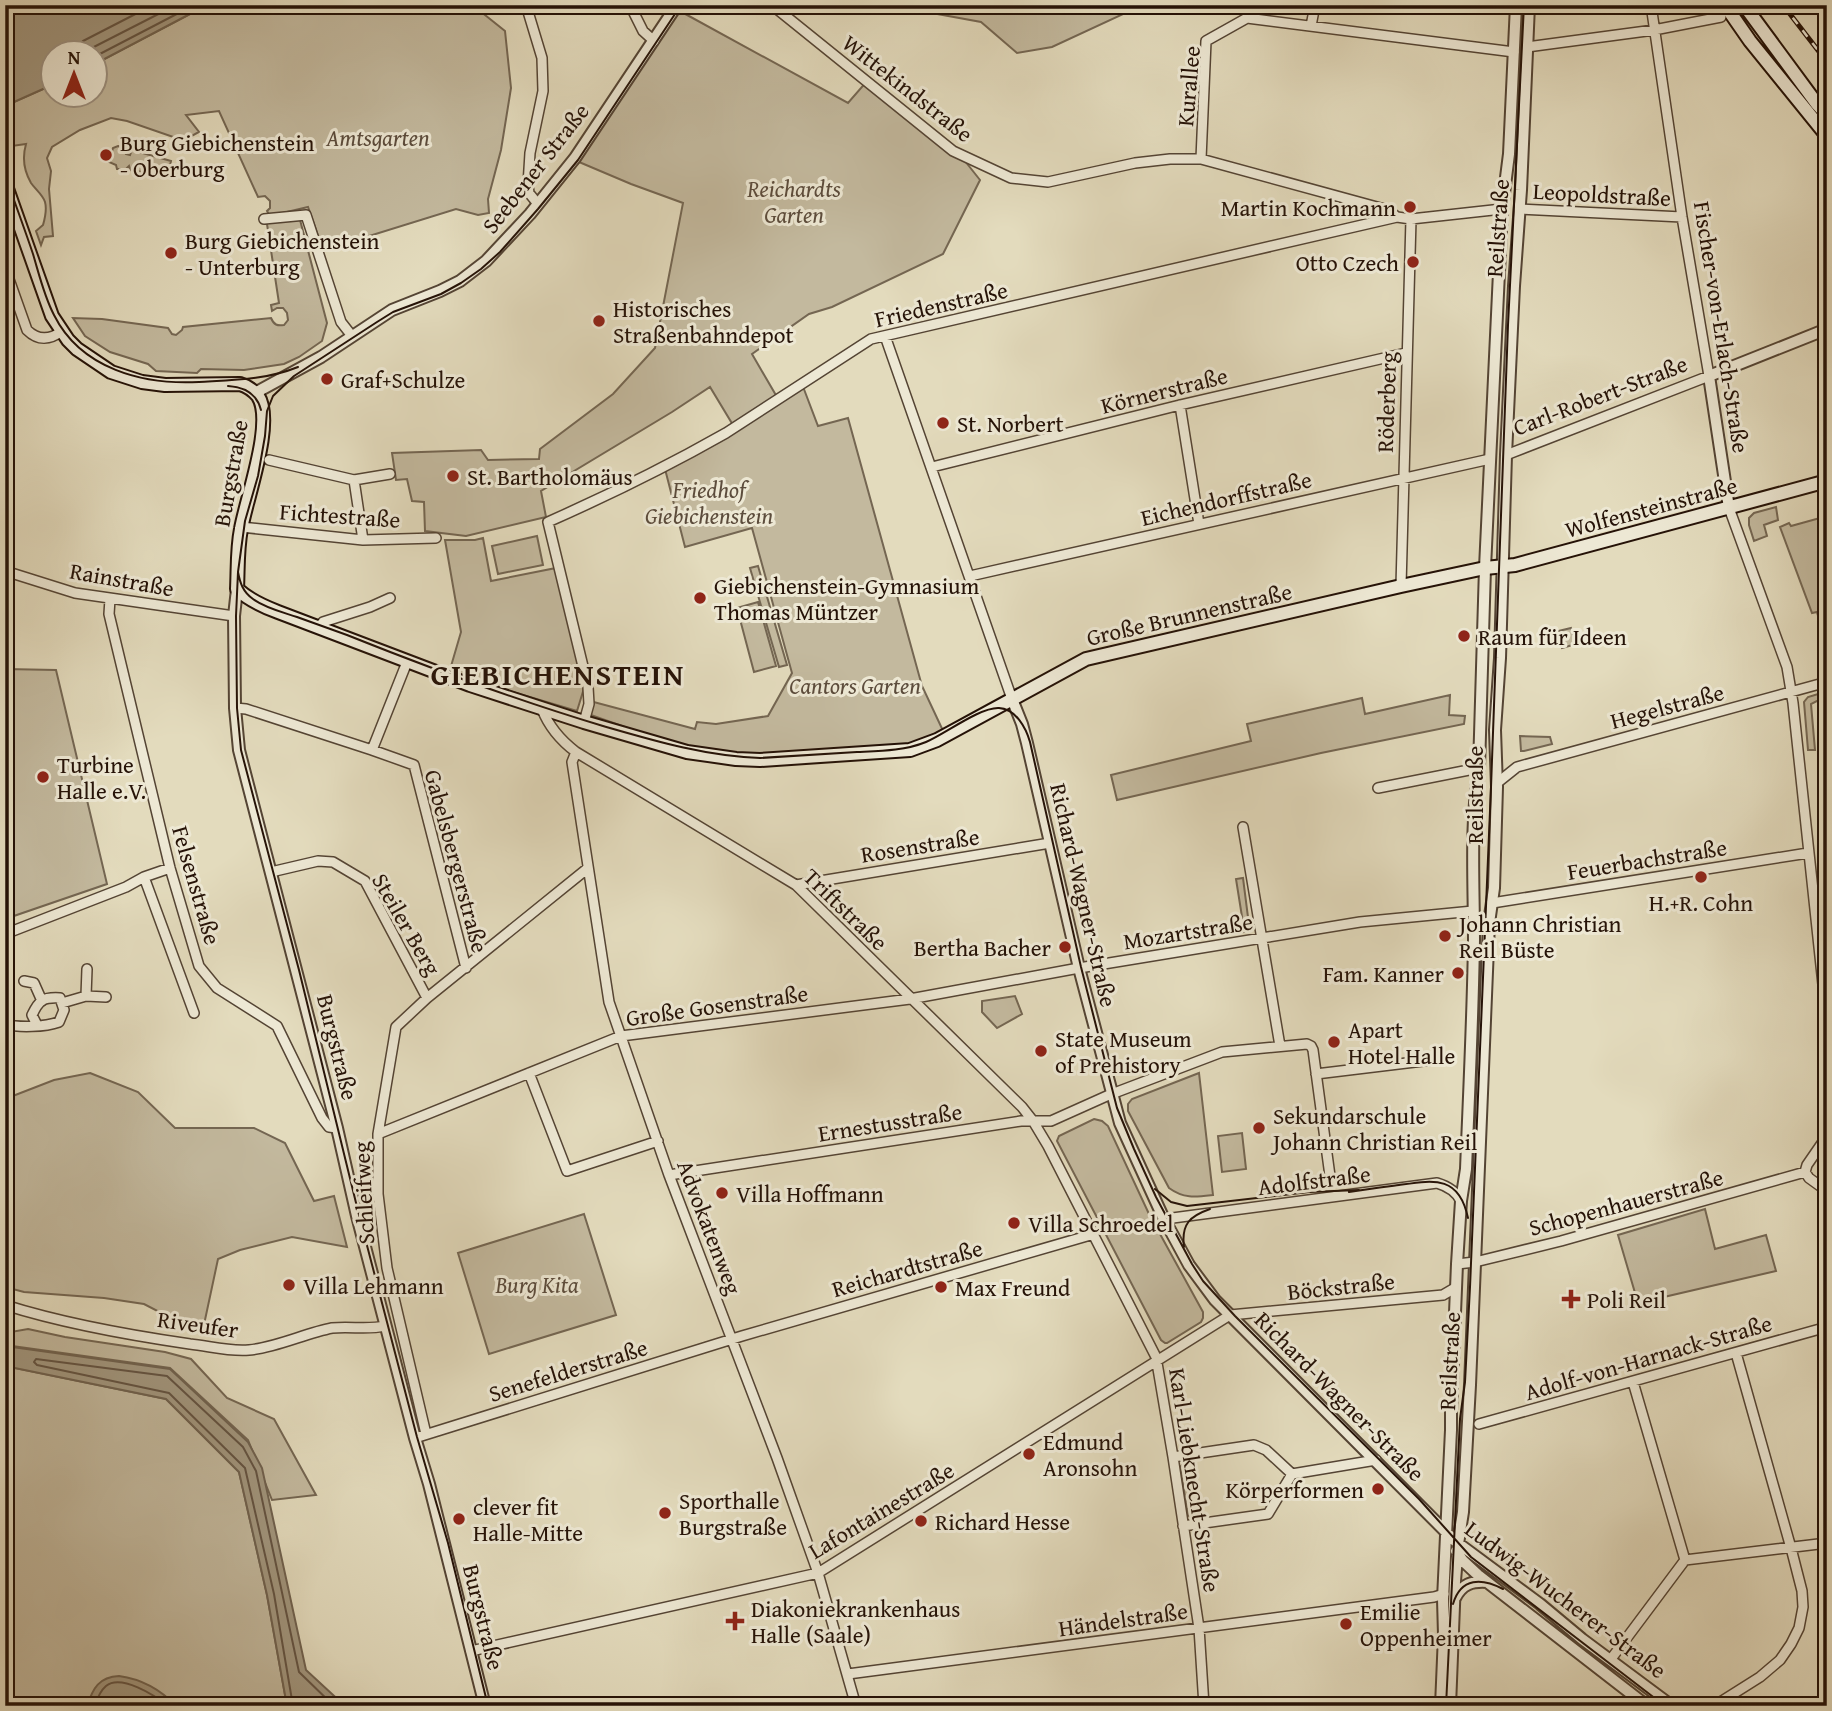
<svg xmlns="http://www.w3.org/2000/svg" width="1832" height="1711" font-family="'Gentium Book Plus',serif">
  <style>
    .green { fill: #c3b99e; stroke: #746652; stroke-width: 2 }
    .water { fill: #a2977f; stroke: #70624f; stroke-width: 2 }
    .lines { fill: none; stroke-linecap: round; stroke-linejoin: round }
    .shore { stroke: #645443; stroke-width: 2 }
    .minor-casing { stroke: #544434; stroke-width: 12 }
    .tertiary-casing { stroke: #544434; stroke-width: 14 }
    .secondary-casing { stroke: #251207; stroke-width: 16 }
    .minor { stroke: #ede8d4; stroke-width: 9 }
    .tertiary { stroke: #ede8d4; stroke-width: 10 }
    .secondary { stroke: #ede8d4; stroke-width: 12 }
    .tram { stroke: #251207; stroke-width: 2 }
    .rail-casing { stroke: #251207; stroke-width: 5 }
    .rail { stroke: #ede8d4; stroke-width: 2.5; stroke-dasharray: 8; stroke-linecap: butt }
    .poi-dot { fill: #8f2418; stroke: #ede8d4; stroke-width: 2.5 }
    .labels { text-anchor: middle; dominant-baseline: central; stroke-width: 6; stroke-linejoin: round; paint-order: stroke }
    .street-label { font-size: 23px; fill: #251207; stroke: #ede8d4 }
    .park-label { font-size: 23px; font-style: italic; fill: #5c4c3c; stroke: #ede8d4 }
    .poi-label { font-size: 23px; fill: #251207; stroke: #ede8d4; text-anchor: start }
    .district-label { font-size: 30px; font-weight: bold; letter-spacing: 2px; fill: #251207; stroke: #ede8d4 }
  </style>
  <rect width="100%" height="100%" fill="#e3dbbd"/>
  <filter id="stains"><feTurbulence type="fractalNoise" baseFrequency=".00286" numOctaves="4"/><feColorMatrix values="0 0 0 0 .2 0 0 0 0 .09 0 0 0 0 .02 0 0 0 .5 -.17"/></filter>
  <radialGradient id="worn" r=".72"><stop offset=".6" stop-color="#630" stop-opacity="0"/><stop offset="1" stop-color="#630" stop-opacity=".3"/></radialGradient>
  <!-- green -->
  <path class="green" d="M207 5H476L475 7 505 31 511 88 501 150 488 199 489 213 478 215 456 209 337 246 322 247 308 207 270 216 267 211 270 208V201L265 196 258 197 219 111 186 115 199 132 188 138 179 139 127 121 111 118 80 130 52 147 47 158 51 171 49 189 53 236 44 237 41 245 36 231 43 225C45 218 47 209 45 202 43 195 35 189 31 183 24 171 22 158 26 144L12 146 5 126V106L52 85V94H94L95 64Z
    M888 5H1139L1132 10 1052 47 1017 53 981 22Z
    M678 10 848 103 867 81 953 146 980 180 943 254 832 307 809 314 752 354 777 397 733 425 710 387 672 412 541 491 546 517 466 536 425 531 424 502 412 501 407 479 396 480 392 453 481 450 488 460 539 459 540 449 613 394 655 348 683 203 631 184 579 162Z
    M118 146 127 148 126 154 130 155 132 150 171 161 169 170 149 168 148 173 130 170 129 166 126 169H117L116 165 109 162 113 148Z
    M299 216 327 323 322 341 299 357 284 364 244 370 201 369 197 373 156 371 148 364 110 352 85 336 73 318 102 319 168 328 172 334 176 335 182 330 183 327 271 318C274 325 277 326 284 325L288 320 287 313 283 308H277L272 311 271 305 279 303 267 224H265L264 219Z
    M802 384 818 426 848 418 922 686 945 735 908 747 760 757 687 749 588 714 590 701 695 729 697 722 716 724 768 716 792 673 752 528 685 547 665 469Z
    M1776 507 1778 520 1764 525 1767 536 1754 541 1749 525V518L1754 513Z
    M1827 516V646H1826L1817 612 1812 613 1780 527 1789 523 1791 526Z
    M537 536 543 565 498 574 492 546Z
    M483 538 491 581 556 568 585 685 577 711 449 673 461 632 445 540H475Z
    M758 566 787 665 779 667 750 568Z
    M758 602 776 666 754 672 737 608Z
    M1571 628 1576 644 1562 648 1560 641 1549 643 1546 634Z
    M5 669 56 670 107 884 5 919Z
    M1818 694 1819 700 1811 704 1815 750H1808L1804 702 1808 697Z
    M1450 695 1449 715 1465 716 1464 724 1321 753 1117 800 1111 775 1251 741 1247 724 1362 698 1365 714Z
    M1520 736 1550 737 1552 744 1524 751H1521Z
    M1243 878 1249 925 1248 929 1244 932 1232 933 1229 925 1243 923 1236 879Z
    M1015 996 1022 1014 997 1028 982 1012V1001Z
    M90 1073 138 1092 175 1128H254L285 1143 314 1201 334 1196 347 1247 292 1237 240 1250 218 1259 202 1334 144 1304 104 1298 24 1292 5 1287V1099L54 1080Z
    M1199 1073 1213 1195C1196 1197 1184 1199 1169 1188L1128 1111V1104L1132 1099Z
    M1094 1119 1102 1121 1108 1126 1149 1214 1203 1312V1318L1201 1322 1167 1343H1165L1161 1340 1057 1141 1059 1136Z
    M1242 1133 1246 1169 1222 1172 1218 1136Z
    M1705 1209 1715 1249 1766 1235 1776 1271 1638 1303 1618 1235Z
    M584 1214 616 1315 489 1354 458 1253Z
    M28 1329 65 1337 165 1352 191 1359 227 1398 274 1419 316 1495 272 1500 248 1440 170 1368 5 1345V1333Z
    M5 1366 166 1399 239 1472 267 1595 287 1706H5Z
    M1183 1464 1186 1466 1194 1515 1192 1519 1188 1515 1180 1467Z"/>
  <!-- water -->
  <path class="water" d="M5 5H207L95 64 94 52H52V85L5 106Z
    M5 1346 170 1369 248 1442 262 1468 306 1670 345 1706H287L267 1595 239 1472 166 1399 5 1366Z
    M119 1676C141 1679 160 1689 176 1706H87C93 1688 99 1677 119 1676Z"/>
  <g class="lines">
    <!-- shore -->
    <path class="shore" d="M71 52 83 41 153 5
      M84 52 176 5
      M94 57 194 5
      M95 1706C97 1699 100 1691 106 1686 121 1674 155 1695 167 1706
      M293 1706 274 1594 245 1468 169 1393 37 1365 34 1362 36 1359 167 1376 243 1447 256 1471 299 1672 334 1706"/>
    <defs>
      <path id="minor" d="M526 5 542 58 543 91 530 153 528 185 529 193 538 204
        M630 5 643 31 654 41
        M772 5 953 151 1011 178 1048 182 1135 163 1170 159H1201L1388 210 1397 217
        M1311 26 1315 5
        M1527 47 1654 30 1721 17
        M1201 159 1206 41 1247 18 1514 52
        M1519 209 1682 217
        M264 219 306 215 341 322 352 336
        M5 268 27 330C38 341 50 340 62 331
        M885 336 1012 699
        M1180 405 1199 524
        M1506 455 1709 376 1682 217 1651 5
        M269 460 354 480 363 540
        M932 467 1180 405 1406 353
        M354 480 390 474
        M1729 508 1787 667 1793 703 1827 1022
        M241 527 363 540 436 538
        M5 571 75 593 234 616
        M970 576 1490 459
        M1401 586 1411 219
        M110 599 109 614 170 868 199 966 217 988 277 1026 322 1118 329 1127 337 1128
        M319 627 323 622 370 607 390 598
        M235 708 246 709 372 750 407 662
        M542 709C549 727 560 740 576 752L796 885 1022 1107 1033 1121 1048 1146 1156 1357 1173 1457 1199 1628 1204 1706
        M584 722 589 704 588 687 548 522C609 495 668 466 726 433L871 339 1397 217 1411 219 1502 209
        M372 750 414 765 466 968
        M576 752 572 762 609 1002 669 1175 777 1458 818 1573 856 1706
        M1497 783 1517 767 1827 682
        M1378 788 1479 768
        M1243 827 1280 1046
        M271 872 318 861 333 862 365 881 427 998
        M144 877 194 1013
        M796 885 1050 843
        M1492 903 1808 853
        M5 934 126 887 144 877 170 868
        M24 981 34 983 42 1001
        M86 996 87 969
        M62 1003 86 996 106 997
        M5 1024C19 1028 45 1027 59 1022L64 1010 60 998C43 997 39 1000 32 1015L37 1025
        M529 1073 567 1171 658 1141
        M1316 1074 1448 1058
        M378 1134 621 1036 910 999 1079 968 1360 922 1473 911
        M1827 1136 1807 1165 1805 1172 1809 1178 1827 1191
        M669 1175 1021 1121H1051L1109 1095 1222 1052 1307 1044 1311 1046 1313 1050 1330 1176
        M1165 1219 1437 1183C1447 1186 1456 1191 1461 1201
        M1457 1264 1475 1262 1561 1241 1805 1172
        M5 1305C65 1324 128 1335 190 1344 209 1346 230 1352 249 1350 275 1348 306 1333 332 1328 351 1326 367 1330 385 1326
        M1633 1382 1685 1560
        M1479 1424 1827 1327
        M426 1434 387 1268 378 1194V1134L396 1027 427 998 588 868
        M415 1438 742 1336 1094 1234
        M1173 1457 1254 1445 1266 1450 1292 1474
        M1183 1526 1268 1514 1292 1474 1376 1460
        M471 1651 818 1573 1230 1315 1443 1295 1455 1288
        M1611 1659 1685 1560 1827 1543
        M848 1674 1434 1597 1444 1594
        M1714 1706 1760 1677 1780 1660 1791 1644 1799 1628 1803 1607 1802 1591 1791 1548 1736 1353"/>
      <path id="tertiary" d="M255 393 321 357 392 310 440 291 460 281 486 261 530 214 575 158 677 5
        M1729 508 1709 376 1827 329
        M237 589 234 616 235 708 239 750 337 1128 357 1216 415 1438 429 1484 485 1706
        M1012 699 1022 724 1027 743 1079 968 1120 1123 1163 1217 1189 1265 1215 1300 1455 1541 1540 1604 1582 1639 1672 1706
        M1456 1551 1463 1561 1478 1575 1647 1706
        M1455 1598C1462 1584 1472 1581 1487 1582
        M1441 1706 1444 1635 1443 1599 1451 1430V1411L1457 1264 1461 1201 1466 1169C1469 1093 1473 1016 1474 939 1474 882 1470 824 1479 768L1485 568 1502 209 1509 154 1516 5
        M1450 1706 1455 1581 1458 1544 1463 1512 1470 1385 1489 923 1494 888 1497 787 1495 730 1500 658 1506 455 1514 286 1521 190 1529 5"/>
      <path id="secondary" d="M1725 5 1750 41 1827 136
        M1744 5 1817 104 1827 115
        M5 183 52 316 68 340 77 349 111 372 142 382 165 385 240 384C247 386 253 390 258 396 275 422 246 499 241 529 237 549 238 569 237 589 249 600 262 606 278 612L470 685 584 722 687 752 736 759 760 760 910 750 937 740 1086 659 1401 586 1485 568 1515 565 1827 481"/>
    </defs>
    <!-- minor casing -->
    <use href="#minor" class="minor-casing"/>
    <!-- tertiary casing -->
    <use href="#tertiary" class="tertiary-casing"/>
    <!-- secondary casing -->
    <use href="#secondary" class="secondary-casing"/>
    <!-- minor -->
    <use href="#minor" class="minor"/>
    <!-- tertiary -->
    <use href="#tertiary" class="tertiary"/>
    <!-- secondary -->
    <use href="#secondary" class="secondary"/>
    <!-- tram -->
    <path class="tram" d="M5 174C14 201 24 227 33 254 39 274 44 296 54 315 81 369 143 385 199 382 233 380 266 380 298 367
      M228 386C244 387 257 394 261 410
      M238 572C240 583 243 592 253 599 265 608 282 612 297 617 314 623 330 629 347 635 432 669 516 700 603 726 655 741 705 756 760 758 792 756 824 754 857 752 880 751 904 751 926 742 945 734 980 707 999 708 1016 709 1026 728 1030 742L1081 967 1117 1108 1134 1149 1156 1197 1192 1264 1203 1281 1235 1316 1419 1499 1471 1557 1665 1706
      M1155 1189 1171 1202 1187 1206 1309 1192 1359 1190
      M1349 1192C1366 1189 1383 1187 1399 1185 1434 1180 1459 1175 1468 1218
      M1184 1247C1181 1224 1190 1216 1210 1209
      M1453 1604C1461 1577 1482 1578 1503 1589
      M488 1706 448 1543 417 1437 358 1211 299 970 241 750 237 708 236 616 238 572 245 521 258 476 265 436 267 411 273 396 294 376 377 322 393 312 441 294 461 283 481 269 500 252 538 209 578 160 681 5
      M1446 1706 1460 1419 1465 1382 1470 1287 1491 787 1508 325 1524 5"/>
    <defs>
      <path id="rail" d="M1783 5 1827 62"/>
    </defs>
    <!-- rail casing -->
    <use href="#rail" class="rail-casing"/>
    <!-- rail -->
    <use href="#rail" class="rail"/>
  </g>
  <!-- markers -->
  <g class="poi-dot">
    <circle cx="106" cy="155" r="7"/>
    <circle cx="1410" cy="207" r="7"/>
    <circle cx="171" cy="253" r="7"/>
    <circle cx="1413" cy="262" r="7"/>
    <circle cx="599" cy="321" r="7"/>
    <circle cx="327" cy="379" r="7"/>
    <circle cx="943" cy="423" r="7"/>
    <circle cx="453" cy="476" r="7"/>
    <circle cx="700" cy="598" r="7"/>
    <circle cx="1464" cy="636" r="7"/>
    <circle cx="43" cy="777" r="7"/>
    <circle cx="1701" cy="877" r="7"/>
    <circle cx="1445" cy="936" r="7"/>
    <circle cx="1065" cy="947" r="7"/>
    <circle cx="1458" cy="973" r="7"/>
    <circle cx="1334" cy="1042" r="7"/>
    <circle cx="1041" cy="1051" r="7"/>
    <circle cx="1259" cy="1128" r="7"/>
    <circle cx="722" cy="1193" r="7"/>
    <circle cx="1014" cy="1223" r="7"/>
    <circle cx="289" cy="1285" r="7"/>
    <circle cx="941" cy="1287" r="7"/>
    <path d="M1567.5 1288.5h7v7h7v7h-7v7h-7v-7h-7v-7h7z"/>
    <circle cx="1029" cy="1454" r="7"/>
    <circle cx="1378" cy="1489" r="7"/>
    <circle cx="665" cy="1513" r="7"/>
    <circle cx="459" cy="1519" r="7"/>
    <circle cx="921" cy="1521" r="7"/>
    <path d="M731.5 1610.5h7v7h7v7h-7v7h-7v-7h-7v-7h7z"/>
    <circle cx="1346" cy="1624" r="7"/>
  </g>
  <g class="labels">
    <!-- street labels -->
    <g class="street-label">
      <text transform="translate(1188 86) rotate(-85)">Kurallee</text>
      <text transform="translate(908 88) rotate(38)">Wittekindstraße</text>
      <text transform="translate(535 168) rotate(-52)">Seebener Straße</text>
      <text transform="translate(1602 194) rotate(3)">Leopoldstraße</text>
      <text transform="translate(1497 228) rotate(-86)">Reilstraße</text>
      <text transform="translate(941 304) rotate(-13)">Friedenstraße</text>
      <text transform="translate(1722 327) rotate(81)">Fischer-von-Erlach-Straße</text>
      <text transform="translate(1164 390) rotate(-14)">Körnerstraße</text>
      <text transform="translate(1600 395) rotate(-21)">Carl-Robert-Straße</text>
      <text transform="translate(1386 402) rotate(-88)">Röderberg</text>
      <text transform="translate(230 473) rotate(-80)">Burgstraße</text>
      <text transform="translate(1226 498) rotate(-13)">Eichendorffstraße</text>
      <text transform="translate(1651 507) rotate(-15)">Wolfensteinstraße</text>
      <text transform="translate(340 515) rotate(4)">Fichtestraße</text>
      <text transform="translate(122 579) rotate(10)">Rainstraße</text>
      <text transform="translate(1189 614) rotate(-13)">Große Brunnenstraße</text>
      <text transform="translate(1667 706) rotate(-15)">Hegelstraße</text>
      <text transform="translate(1474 795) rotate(-90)">Reilstraße</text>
      <text transform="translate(920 845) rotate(-9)">Rosenstraße</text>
      <text transform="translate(1647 859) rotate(-9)">Feuerbachstraße</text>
      <text transform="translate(457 861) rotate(75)">Gabelsbergerstraße</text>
      <text transform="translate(197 885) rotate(74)">Felsenstraße</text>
      <text transform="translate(1084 895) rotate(77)">Richard-Wagner-Straße</text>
      <text transform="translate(846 909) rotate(44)">Triftstraße</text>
      <text transform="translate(407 924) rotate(60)">Steiler Berg</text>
      <text transform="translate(1188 931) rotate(-9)">Mozartstraße</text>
      <text transform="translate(717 1005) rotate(-8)">Große Gosenstraße</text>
      <text transform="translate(338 1047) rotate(76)">Burgstraße</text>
      <text transform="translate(890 1122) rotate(-9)">Ernestusstraße</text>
      <text transform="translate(1314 1180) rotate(-7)">Adolfstraße</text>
      <text transform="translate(363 1193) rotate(-93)">Schleifweg</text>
      <text transform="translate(1626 1202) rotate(-15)">Schopenhauerstraße</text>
      <text transform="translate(710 1227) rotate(69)">Advokatenweg</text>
      <text transform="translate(907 1268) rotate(-16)">Reichardtstraße</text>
      <text transform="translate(1341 1286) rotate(-6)">Böckstraße</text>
      <text transform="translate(198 1324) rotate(8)">Riveufer</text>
      <text transform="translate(1648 1357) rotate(-16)">Adolf-von-Harnack-Straße</text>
      <text transform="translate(1449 1361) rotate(-87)">Reilstraße</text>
      <text transform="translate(568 1370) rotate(-17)">Senefelderstraße</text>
      <text transform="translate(1340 1396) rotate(45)">Richard-Wagner-Straße</text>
      <text transform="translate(1195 1480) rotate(81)">Karl-Liebknecht-Straße</text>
      <text transform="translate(881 1510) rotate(-31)">Lafontainestraße</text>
      <text transform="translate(1566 1599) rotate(37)">Ludwig-Wucherer-Straße</text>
      <text transform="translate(484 1617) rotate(76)">Burgstraße</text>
      <text transform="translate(1123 1619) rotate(-8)">Händelstraße</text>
    </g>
    <!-- park labels -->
    <g class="park-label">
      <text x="378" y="137">Amtsgarten</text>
      <text x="794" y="188">Reichardts<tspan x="794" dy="26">Garten</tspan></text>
      <text x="709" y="489">Friedhof<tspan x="709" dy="26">Giebichenstein</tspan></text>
      <text x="855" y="685">Cantors Garten</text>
      <text x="537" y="1284">Burg Kita</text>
    </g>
    <!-- poi labels -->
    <g class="poi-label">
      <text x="120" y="142">Burg Giebichenstein<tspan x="120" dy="26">- Oberburg</tspan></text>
      <text x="1396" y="207" text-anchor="end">Martin Kochmann</text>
      <text x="185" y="240">Burg Giebichenstein<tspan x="185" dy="26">- Unterburg</tspan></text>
      <text x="1399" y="262" text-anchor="end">Otto Czech</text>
      <text x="613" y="308">Historisches<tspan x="613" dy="26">Straßenbahndepot</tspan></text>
      <text x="341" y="379">Graf+Schulze</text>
      <text x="957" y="423">St. Norbert</text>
      <text x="467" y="476">St. Bartholomäus</text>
      <text x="714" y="585">Giebichenstein-Gymnasium<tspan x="714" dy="26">Thomas Müntzer</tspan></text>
      <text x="1478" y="636">Raum für Ideen</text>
      <text x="57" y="764">Turbine<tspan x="57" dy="26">Halle e.V.</tspan></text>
      <text x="1701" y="902" text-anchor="middle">H.+R. Cohn</text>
      <text x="1459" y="923">Johann Christian<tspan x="1459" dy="26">Reil Büste</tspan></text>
      <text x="1051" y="947" text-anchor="end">Bertha Bacher</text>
      <text x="1444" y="973" text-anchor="end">Fam. Kanner</text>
      <text x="1348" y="1029">Apart<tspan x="1348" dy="26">Hotel Halle</tspan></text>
      <text x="1055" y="1038">State Museum<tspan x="1055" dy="26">of Prehistory</tspan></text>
      <text x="1273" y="1115">Sekundarschule<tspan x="1273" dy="26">Johann Christian Reil</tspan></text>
      <text x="736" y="1193">Villa Hoffmann</text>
      <text x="1028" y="1223">Villa Schroedel</text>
      <text x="303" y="1285">Villa Lehmann</text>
      <text x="955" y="1287">Max Freund</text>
      <text x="1587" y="1299">Poli Reil</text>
      <text x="1043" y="1441">Edmund<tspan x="1043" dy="26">Aronsohn</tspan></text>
      <text x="1364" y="1489" text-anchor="end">Körperformen</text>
      <text x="679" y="1500">Sporthalle<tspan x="679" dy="26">Burgstraße</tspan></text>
      <text x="473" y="1506">clever fit<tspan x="473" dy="26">Halle-Mitte</tspan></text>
      <text x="935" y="1521">Richard Hesse</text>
      <text x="751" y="1608">Diakoniekrankenhaus<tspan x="751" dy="26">Halle (Saale)</tspan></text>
      <text x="1360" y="1611">Emilie<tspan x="1360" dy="26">Oppenheimer</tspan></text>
    </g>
    <!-- district labels -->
    <g class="district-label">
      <text x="558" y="674">GIEBICHENSTEIN</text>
    </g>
  </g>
  <!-- margin -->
  <rect width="1832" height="1711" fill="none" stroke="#e3dbbd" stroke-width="28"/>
  <rect x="7" y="7" width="1818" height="1697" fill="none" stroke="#251207" stroke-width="3.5"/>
  <rect x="14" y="14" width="1804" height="1683" fill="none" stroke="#251207" stroke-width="2"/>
  <!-- north arrow -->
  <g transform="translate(74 74)"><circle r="33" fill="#ede8d4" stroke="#9d9282" stroke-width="2"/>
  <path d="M0-5L12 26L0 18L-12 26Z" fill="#8f2418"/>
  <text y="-10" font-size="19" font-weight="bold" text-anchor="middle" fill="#251207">N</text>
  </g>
  <rect width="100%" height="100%" filter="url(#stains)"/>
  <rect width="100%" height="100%" fill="url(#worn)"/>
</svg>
